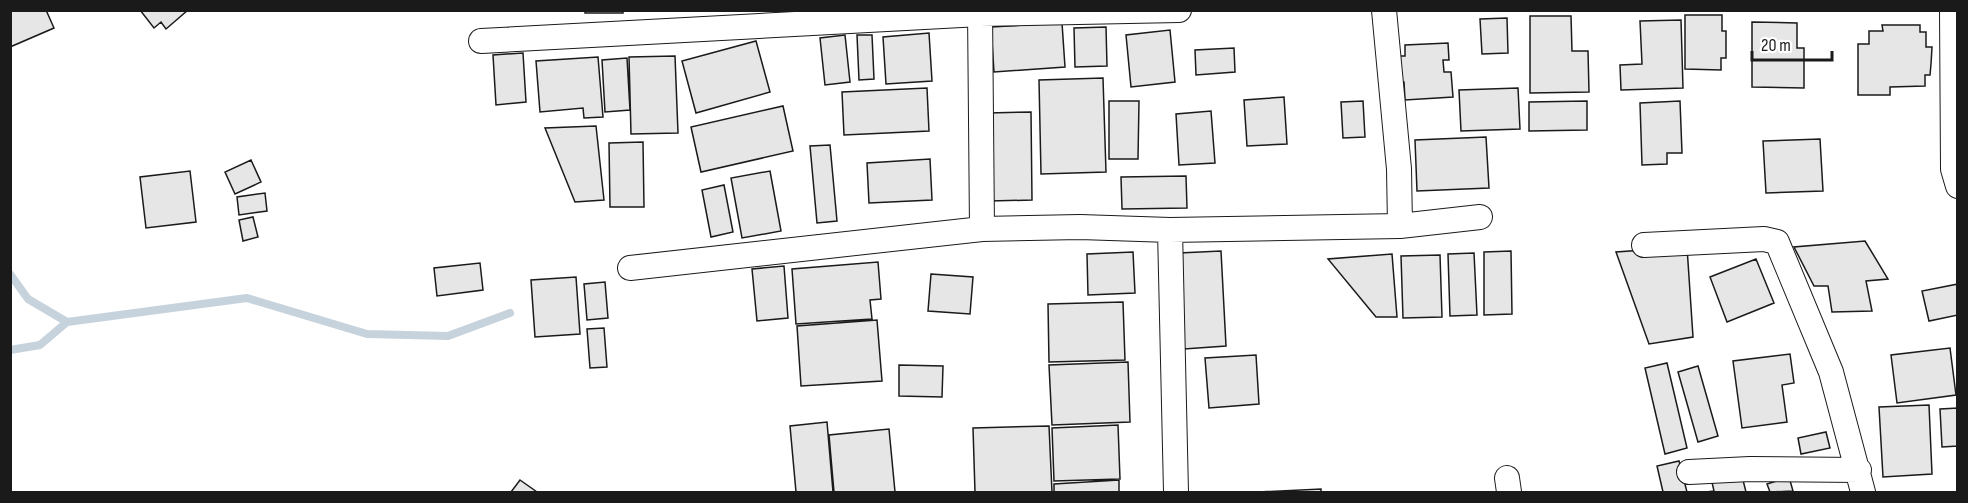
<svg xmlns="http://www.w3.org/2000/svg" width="1968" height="503" font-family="'Sofia Sans Condensed',sans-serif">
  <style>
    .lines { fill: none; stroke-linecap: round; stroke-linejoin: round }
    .stream { stroke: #c6d2dc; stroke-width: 8 }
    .building { fill: #e6e6e6; stroke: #1a1a1a; stroke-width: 1.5 }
    .street-casing { stroke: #1a1a1a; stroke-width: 26 }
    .street { stroke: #fff; stroke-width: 24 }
  </style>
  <rect width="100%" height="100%" fill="#fff"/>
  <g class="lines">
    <!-- stream -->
    <path class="stream" d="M10 274 28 299 67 322 247 298 367 334 448 336 510 313
      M10 350 40 345 67 322"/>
  </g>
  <!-- building -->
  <path class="building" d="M10 10H46L54 28 10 47Z
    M140 10H188L166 29 161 22 154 28Z
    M585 10H623V13H585Z
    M1685 15H1722V31H1726V58H1721V70L1685 69Z
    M1530 16H1571L1572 51H1588L1589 92 1530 93Z
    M1507 18 1508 53 1482 54 1480 19Z
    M1681 20 1683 88 1621 90 1620 65 1642 64 1640 21Z
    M1752 22 1797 23V48H1804V88L1752 87Z
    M1062 23 1065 67 994 72 991 27Z
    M1882 25H1920V32H1926V47H1932L1931 64 1930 75H1925V86L1890 87V95H1858V44H1869V31H1883Z
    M1106 27 1107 66 1075 67 1074 28Z
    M1170 30 1175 82 1131 87 1126 35Z
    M929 33 932 81 886 84 883 37Z
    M845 35 850 82 825 85 820 38Z
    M857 35H872L874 79 859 80Z
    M756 41 770 92 696 113 682 61Z
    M1448 43 1449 60H1443L1444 72H1451L1453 97 1405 100 1404 82 1397 83 1396 56H1405V45Z
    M1234 48 1235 72 1196 75 1195 50Z
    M523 53 526 102 496 105 493 55Z
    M675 56 678 133 631 134 629 57Z
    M598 57 603 117 584 118 583 108 540 112 536 61Z
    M627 58 630 110 605 112 602 60Z
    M1103 78 1106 172 1041 174 1039 80Z
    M927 88 929 131 844 135 842 92Z
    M1518 88 1520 129 1461 131 1459 90Z
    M1284 97 1287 144 1247 146 1244 100Z
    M1109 101H1139L1138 159H1109Z
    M1363 101 1365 137 1343 138 1341 102Z
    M1587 101V130L1529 131V102Z
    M1680 101 1682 153H1667V164L1642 165 1640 103Z
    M783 106 793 151 701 172 691 127Z
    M1211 111 1215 163 1179 165 1176 114Z
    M1031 112 1032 200 990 201 988 113Z
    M596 126 604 200 575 202 545 128Z
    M1486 137 1489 188 1417 191 1415 140Z
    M1820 139 1823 191 1766 193 1763 141Z
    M643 142 644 207H610L609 143Z
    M830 145 837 221 817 223 810 146Z
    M930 159 932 200 869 203 867 163Z
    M251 160 261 182 235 194 225 172Z
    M190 171 196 222 146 228 140 177Z
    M770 171 781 231 742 238 731 178Z
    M1186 176 1187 208 1122 209 1121 177Z
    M724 185 733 232 711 237 702 190Z
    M265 193 267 211 239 215 237 197Z
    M253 217 258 237 243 241 239 220Z
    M1865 241 1888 279 1866 281 1872 311 1832 312 1828 286H1814L1794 247Z
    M1687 247 1693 337 1649 344 1616 252Z
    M1221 251 1226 346 1184 349 1179 253Z
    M1511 251 1512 314 1484 315V252Z
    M1133 252 1135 293 1088 295 1087 254Z
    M1474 253 1477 315 1450 316 1448 254Z
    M1392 254 1397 317H1376L1328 259Z
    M1440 255 1442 317 1403 318 1401 256Z
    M1756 259 1774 303 1727 322 1710 277Z
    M878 262 881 299 870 300 872 319 796 324 792 269Z
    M480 263 483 290 437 296 434 268Z
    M784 266 788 318 757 321 752 269Z
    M931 274 973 277 970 314 928 311Z
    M576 277 580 334 535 337 531 280Z
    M605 282 608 318 587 320 584 284Z
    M1958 284V315L1929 321 1922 291Z
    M1123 302 1125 360 1049 362 1048 304Z
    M877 320 882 381 801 386 797 326Z
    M604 328 607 367 590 368 587 329Z
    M1950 348 1956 395 1897 403 1891 355Z
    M1790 354 1794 383 1782 385 1787 422 1742 428 1733 361Z
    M1256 355 1259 404 1209 408 1205 358Z
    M1128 362 1130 422 1052 425 1049 365Z
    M1667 363 1687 448 1665 454 1645 368Z
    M899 365 943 366 942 397 899 396Z
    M1698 366 1718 436 1698 442 1678 372Z
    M1929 405 1932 474 1883 477 1879 407Z
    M1958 408V446L1942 447 1940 409Z
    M827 422 833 492H796L790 426Z
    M1118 425 1120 479 1054 481 1052 428Z
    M1049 426 1052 492H975L973 428Z
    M889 429 895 492H834L829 435Z
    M1826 432 1830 448 1801 454 1798 438Z
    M1679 461 1687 492H1663L1657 466Z
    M1741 472 1746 492H1706L1714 491 1711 478Z
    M1789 477 1793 491 1770 492 1767 484Z
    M520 480 537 492H511Z
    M1119 480V492H1054V484Z
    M1321 489V492H1258Z"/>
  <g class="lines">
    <defs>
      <path id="street" d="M980 10 982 229 1080 227 1170 230 1176 492
        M1952 10 1953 169 1958 186
        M481 41 980 14 1179 10
        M1400 226 1480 217
        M1170 230 1400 226 1399 169 1384 10
        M1644 245 1764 239 1777 242 1831 372 1863 492
        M630 268 982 229
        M1689 472 1750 469 1859 470
        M1507 478 1509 492"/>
    </defs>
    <!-- street casing -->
    <use href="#street" class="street-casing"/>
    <!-- street -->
    <use href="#street" class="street"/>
  </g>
  <!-- border -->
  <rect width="1968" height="503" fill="none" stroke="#1a1a1a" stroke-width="24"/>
  <!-- scale -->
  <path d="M1752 51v9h80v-9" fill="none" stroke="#1a1a1a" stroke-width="3"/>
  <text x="1761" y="51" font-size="18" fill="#1a1a1a" stroke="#ffffff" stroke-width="4.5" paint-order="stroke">20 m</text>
</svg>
